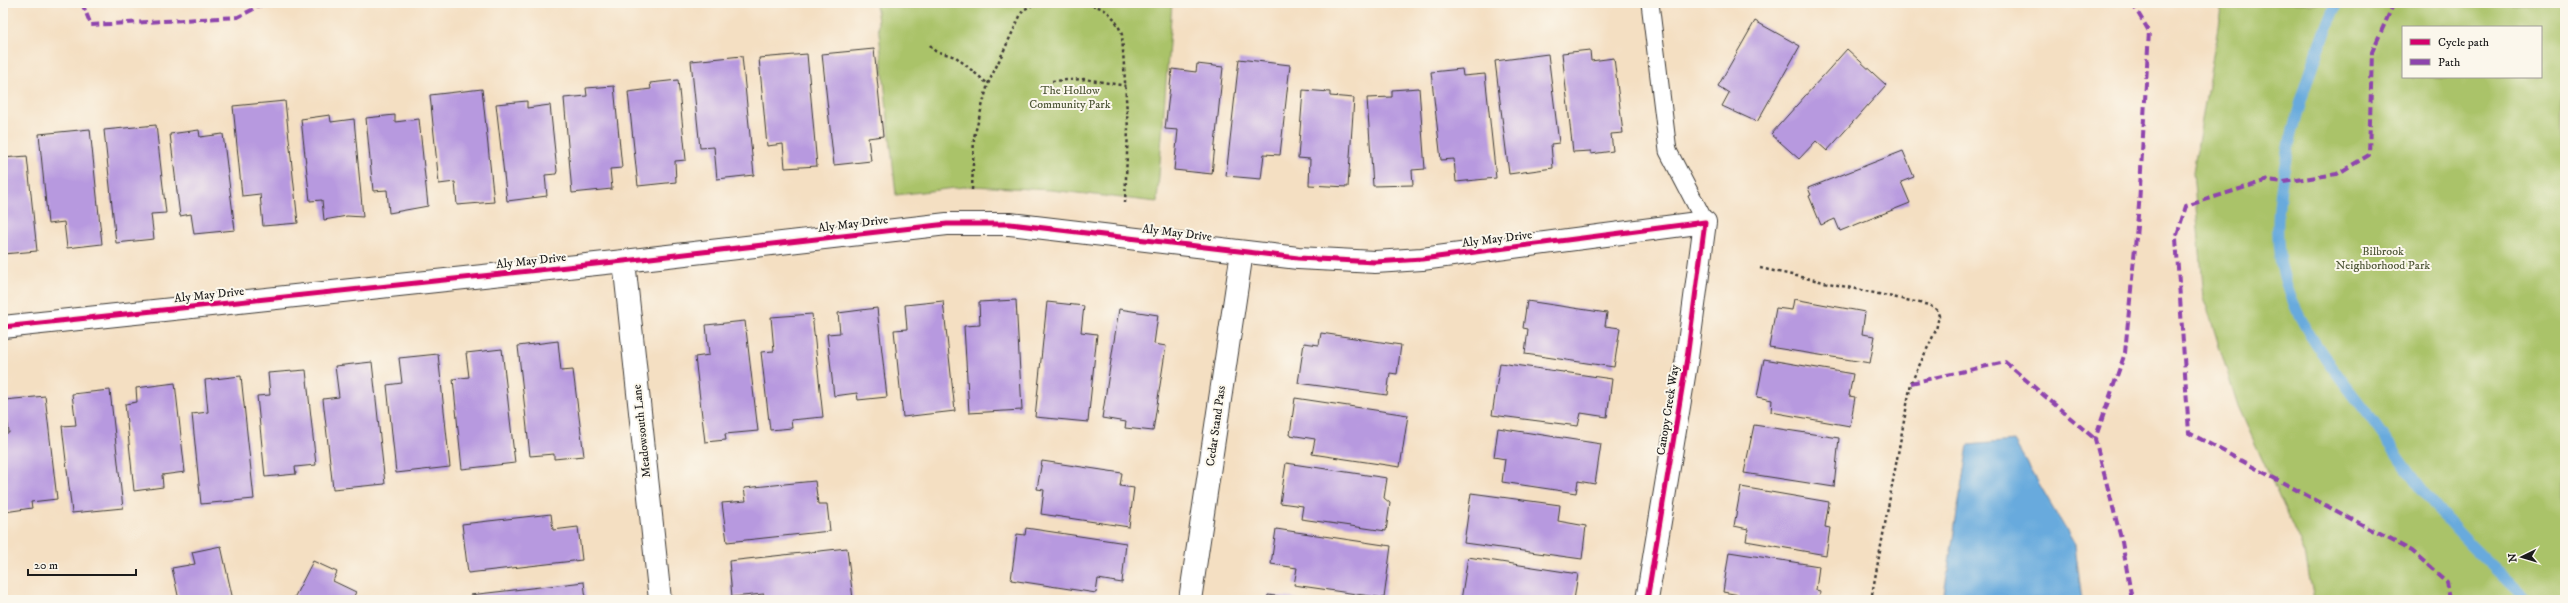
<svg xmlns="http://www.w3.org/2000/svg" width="2568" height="603" font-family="'IM FELL DW Pica',serif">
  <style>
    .green { fill: #aac369; stroke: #637042; fill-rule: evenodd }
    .water { fill: #68aadd; stroke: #42637c }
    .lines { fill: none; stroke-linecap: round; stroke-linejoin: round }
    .stream { stroke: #68aadd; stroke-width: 11 }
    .building { fill: #b799df }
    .service-casing { stroke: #3c3935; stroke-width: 19 }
    .minor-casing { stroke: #3c3935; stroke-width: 24 }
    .path { stroke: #3c3935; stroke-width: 2.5; stroke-dasharray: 3 3; stroke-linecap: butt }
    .service { stroke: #fff; stroke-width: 17 }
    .minor { stroke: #fff; stroke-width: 22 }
    .quiet { stroke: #8e44ad; stroke-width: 4; stroke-dasharray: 8 4; stroke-linecap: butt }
    .cycleway-casing { stroke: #fbf7ec; stroke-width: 8 }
    .cycleway { stroke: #d6006c; stroke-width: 5 }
    .labels { text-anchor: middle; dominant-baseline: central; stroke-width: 4; stroke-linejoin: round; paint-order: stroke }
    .park-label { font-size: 12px; fill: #4e5637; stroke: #fbf7ec }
    .street-label { font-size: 12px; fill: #1c1c1c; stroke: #fbf7ec }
  </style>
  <rect width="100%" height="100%" fill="#fbf7ec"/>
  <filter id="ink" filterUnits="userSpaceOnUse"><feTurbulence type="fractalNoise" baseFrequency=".025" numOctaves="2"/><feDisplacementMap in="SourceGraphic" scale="8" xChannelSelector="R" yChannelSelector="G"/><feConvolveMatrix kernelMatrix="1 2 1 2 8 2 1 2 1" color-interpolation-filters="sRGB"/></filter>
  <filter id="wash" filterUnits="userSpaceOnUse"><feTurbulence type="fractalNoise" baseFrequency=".012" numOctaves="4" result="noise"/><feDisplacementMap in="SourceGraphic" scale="16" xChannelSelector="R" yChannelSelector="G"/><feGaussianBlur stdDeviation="0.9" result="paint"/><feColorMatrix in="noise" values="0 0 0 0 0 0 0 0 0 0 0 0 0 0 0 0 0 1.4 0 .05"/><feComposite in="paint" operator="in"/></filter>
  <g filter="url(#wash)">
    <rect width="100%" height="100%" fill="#f4dfc2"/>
    <!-- green -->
    <path class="green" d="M888 3H1172L1157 202 1051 190 972 186 896 195 876 4Z
      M2222 3H2565V600H2314L2305 554 2238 406 2204 298 2193 172ZM2403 27H2541V77H2403Z"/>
    <!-- water -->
    <path class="water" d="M2014 441 2075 545 2082 600H1943L1968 445Z"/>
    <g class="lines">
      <!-- stream -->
      <path class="stream" d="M2337 3C2308 71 2266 191 2281 265 2293 323 2332 367 2367 413 2388 441 2407 470 2428 497 2457 534 2493 567 2527 600"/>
    </g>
    <g id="blocks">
      <!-- building -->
      <path class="building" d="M1755 21 1800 46 1757 122 1722 106 1729 93 1718 86Z
        M874 49 883 136 868 138 871 161 834 165 822 54Z
        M1847 49 1886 85 1827 151 1816 141 1799 159 1771 134Z
        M1590 50 1591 61 1614 58 1623 133 1611 134 1613 151 1591 154V151L1573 152 1562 53Z
        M807 54 817 166 785 168 783 144 767 146 759 58Z
        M1548 54 1559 143 1551 144 1553 168 1509 174 1495 61Z
        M742 56 754 175 717 179 714 147 700 148 691 61Z
        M1239 59 1290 65 1280 155 1264 154 1261 179 1226 176Z
        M1197 64 1223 67 1212 174 1174 170 1178 130 1165 129 1172 69 1196 72Z
        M1462 69 1463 76 1485 74 1496 178 1456 182 1454 159 1441 160 1431 72Z
        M678 80 686 160 675 161 676 182 638 186 628 92 651 89 650 83Z
        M614 86 622 168 610 169 612 189 572 193 564 98 587 96 586 88Z
        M1419 88 1425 169 1412 170 1413 185 1373 186 1367 98 1392 97V90Z
        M482 89 494 202 457 205 455 182 439 184 430 95Z
        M1303 90 1330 92V96L1354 98 1348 187 1309 185 1310 159 1298 158Z
        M285 101 298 223 263 226 260 194 242 196 233 106Z
        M527 101V108L550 105 557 171 556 174 545 175 547 196 507 201 496 104Z
        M330 115 331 122 354 119 363 217 347 216 324 220 322 200 310 201 301 119Z
        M395 115V122L419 119 428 206 389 213 387 190 373 191 366 118Z
        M156 125 166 213 151 214 154 239 116 243 104 130Z
        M90 129 102 244 67 248 64 222 48 224 39 134Z
        M199 130 200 137 223 134 235 230 194 234 191 214 180 216 170 134Z
        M1903 151 1914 177 1901 182 1910 203 1840 231 1835 219 1821 225 1809 196 1811 195 1808 188Z
        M27 156 37 251 3 254V158Z
        M1794 299 1865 312 1862 334 1875 336 1870 363 1769 347 1776 308 1792 310Z
        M1016 300 1022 410 969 413 964 326 980 325 979 302Z
        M943 301 955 411 903 417 894 330 907 329 905 305Z
        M1527 301 1607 313 1605 326 1620 328 1614 367 1525 354 1528 329 1523 328Z
        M1047 302 1084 306 1081 332 1097 334 1088 422 1035 417Z
        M877 308 887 397 858 400 857 393 834 396 827 334 840 333 838 313Z
        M1119 309 1158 315 1154 344 1166 346 1153 431 1125 428 1126 422 1102 418Z
        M812 314 823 417 791 420 792 428 770 430 761 352 774 351 771 317Z
        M745 321 758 431 725 434 726 440 705 442 695 357 709 355 706 325Z
        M1321 333 1401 345 1397 374 1390 373 1387 395 1298 383 1304 343 1319 345Z
        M558 341 561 371 573 370 584 456 554 459V454L530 456 518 346Z
        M502 349 515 463 462 469 453 379 469 377 466 353Z
        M438 354 450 467 396 473 387 385 402 383 399 358Z
        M1764 359 1853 374 1849 396 1855 397 1850 426 1771 412 1772 400 1757 397Z
        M372 362 385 484 333 489 323 399 339 397 335 366Z
        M1500 363 1612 379 1607 417 1581 413 1578 426 1492 415Z
        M306 370 316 465 295 467 296 474 265 477 257 396 270 395 268 373Z
        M241 376 254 499 201 504 192 414 208 412 205 380Z
        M175 383 185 472 162 475 163 487 134 491 125 404 137 402 136 388Z
        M110 390 123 508 72 513 62 426 76 425 72 394Z
        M45 396 57 499 31 502 32 508 5 512 3 433H9L5 400Z
        M1295 398 1408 415 1400 467 1312 454 1315 439 1290 435Z
        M1754 425 1839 438 1834 487 1744 473Z
        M1498 428 1601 444 1595 484 1578 481 1576 493 1502 482 1505 459 1494 457Z
        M1042 461 1122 473 1120 486 1134 488 1129 527 1041 514 1044 490 1037 489Z
        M1286 463 1387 478 1384 498 1390 503 1386 531 1301 519 1303 506 1280 503Z
        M815 481 818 504H827L830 531 727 542 722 503 746 501 744 488Z
        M1741 487 1829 502 1825 527 1830 528 1826 555 1746 541 1748 529 1734 526Z
        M1471 493 1560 505 1558 521 1586 526 1582 559 1464 543Z
        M551 514 553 530 578 527 582 560 468 573 462 524Z
        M1026 528 1126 543 1122 583 1098 579 1096 593 1011 580 1017 534 1025 535Z
        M1276 529 1391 546 1384 598 1294 585 1297 568 1271 564Z
        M221 546 233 600H179L172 568 195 564 192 552Z
        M847 548 853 599 765 600 764 594 732 597 729 561Z
        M1729 552 1819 566 1816 590 1820 591 1819 600H1739V595L1723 592Z
        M1468 557 1578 574 1574 600H1461Z
        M313 561 337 572 333 581 356 592 352 600H293Z
        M584 582 586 600H470V595Z
        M1268 595 1298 599V600H1267Z"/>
    </g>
  </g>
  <g filter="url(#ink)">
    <use href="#blocks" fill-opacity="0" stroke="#3c3935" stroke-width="1"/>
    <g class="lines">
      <defs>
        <path id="service" d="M1650 3 1668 151 1705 222"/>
        <path id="minor" d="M624 261 660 600
          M3 327 624 261 947 224H1010L1298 258 1375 262 1422 259 1705 222 1687 358 1647 600
          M1190 600 1242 252"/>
      </defs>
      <!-- service casing -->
      <use href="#service" class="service-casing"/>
      <!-- minor casing -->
      <use href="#minor" class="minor-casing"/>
      <!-- path -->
      <path class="path" d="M1062 3C1092 4 1111 3 1122 35L1128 129 1125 203
        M930 45 935 51 956 57 988 84
        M1052 81 1084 79 1127 86
        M972 190 974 137 988 84 1023 10 1037 3
        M1760 268 1929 305 1937 310 1939 316 1936 330 1911 383 1871 600"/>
      <!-- service -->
      <use href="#service" class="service"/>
      <!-- minor -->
      <use href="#minor" class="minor"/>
      <!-- quiet -->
      <path class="quiet" d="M82 3 91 25 238 17 265 3
        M2132 3 2149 31 2139 205 2125 353 2095 439 2122 542 2132 600
        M2394 3 2372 52 2369 155 2337 174 2283 182 2268 180 2186 206 2176 238 2189 433 2412 551 2447 582 2450 600
        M1911 383 2005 362 2095 439"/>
      <defs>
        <path id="cycleway" d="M3 327 624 261 947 224H1010L1298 258 1375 262 1422 259 1705 222 1687 358 1647 600"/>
      </defs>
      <!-- cycleway casing -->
      <use href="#cycleway" class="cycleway-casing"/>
      <!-- cycleway -->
      <use href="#cycleway" class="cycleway"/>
    </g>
  </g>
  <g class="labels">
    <!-- park labels -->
    <g class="park-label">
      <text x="1070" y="90">The Hollow<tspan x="1070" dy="14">Community Park</tspan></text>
      <text x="2383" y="251">Bilbrook<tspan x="2383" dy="14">Neighborhood Park</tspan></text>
    </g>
    <!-- street labels -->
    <g class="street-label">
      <text transform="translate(853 224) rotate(-7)">Aly May Drive</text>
      <text transform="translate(1177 233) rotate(7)">Aly May Drive</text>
      <text transform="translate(1497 239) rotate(-7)">Aly May Drive</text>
      <text transform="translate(531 261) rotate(-6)">Aly May Drive</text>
      <text transform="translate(209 295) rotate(-6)">Aly May Drive</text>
      <text transform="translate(1668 410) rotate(-81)">Canopy Creek Way</text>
      <text transform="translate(1216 426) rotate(-82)">Cedar Stand Pass</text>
      <text transform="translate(642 431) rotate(-96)">Meadowsouth Lane</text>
    </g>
  </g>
  <!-- margin -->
  <rect width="2568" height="603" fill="none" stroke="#fbf7ec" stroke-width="16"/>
  <!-- legend -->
  <rect x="2402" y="26" width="140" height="52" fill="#fbf7ec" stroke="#a29f99"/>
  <rect x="2410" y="39" width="20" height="6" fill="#d6006c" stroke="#a29f99"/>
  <text x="2438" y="46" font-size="12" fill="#1c1c1c">Cycle path</text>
  <rect x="2410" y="59" width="20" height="6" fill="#8e44ad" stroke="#a29f99"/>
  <text x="2438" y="66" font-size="12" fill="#1c1c1c">Path</text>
  <!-- north arrow -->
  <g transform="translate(2522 557) rotate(265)" stroke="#fbf7ec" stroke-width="3" paint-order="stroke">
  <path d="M0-3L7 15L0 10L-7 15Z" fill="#1c1c1c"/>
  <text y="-6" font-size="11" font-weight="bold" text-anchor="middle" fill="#1c1c1c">N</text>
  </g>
  <!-- scale -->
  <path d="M28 569v6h108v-6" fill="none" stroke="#1c1c1c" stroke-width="2"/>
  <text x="34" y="569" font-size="12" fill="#1c1c1c" stroke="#fbf7ec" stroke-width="3" paint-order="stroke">20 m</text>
</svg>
